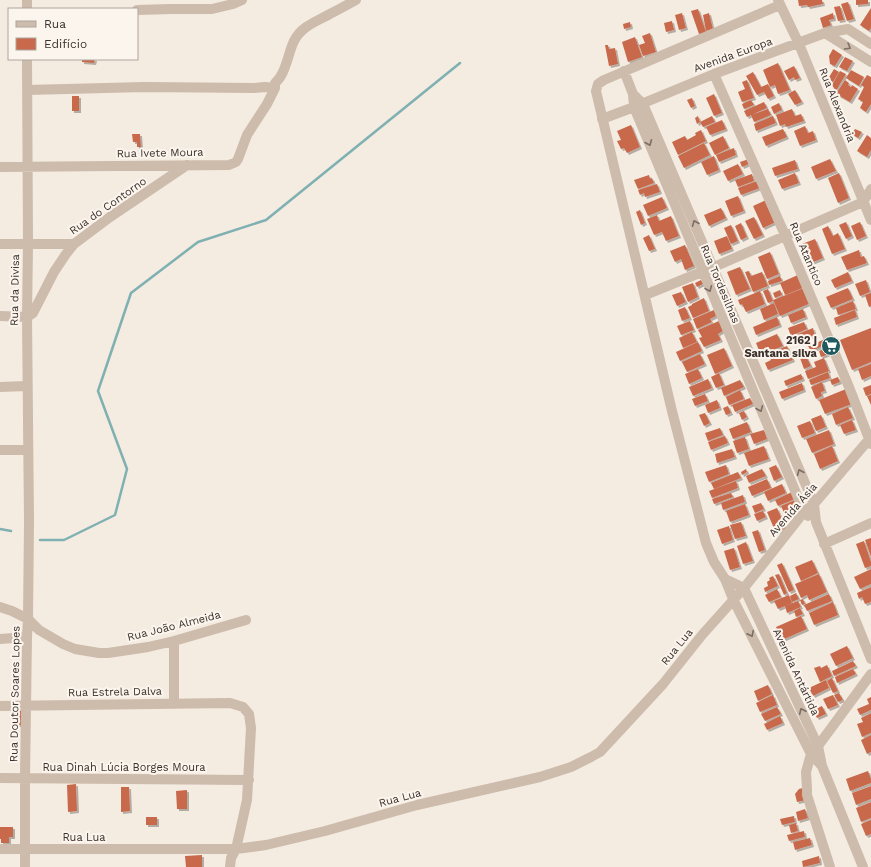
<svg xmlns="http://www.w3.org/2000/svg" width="871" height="867" font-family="'Work Sans',sans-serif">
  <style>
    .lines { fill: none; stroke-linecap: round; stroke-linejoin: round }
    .stream { stroke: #7fb0b2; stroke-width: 2.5 }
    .building { fill: #c8694b; filter: url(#shadow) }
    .minor { stroke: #cdbbac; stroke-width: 10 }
    .oneway { stroke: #7d6f65 }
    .labels { text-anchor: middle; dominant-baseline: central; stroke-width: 4; stroke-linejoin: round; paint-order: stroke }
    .street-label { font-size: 11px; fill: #3b302b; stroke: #fbf5ee }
    .poi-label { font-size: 11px; font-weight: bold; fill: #3b302b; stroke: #fbf5ee; text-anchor: end }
  </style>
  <defs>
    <filter id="shadow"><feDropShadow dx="2" dy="2" stdDeviation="0" flood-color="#0004"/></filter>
  </defs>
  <rect width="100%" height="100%" fill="#f4ebe1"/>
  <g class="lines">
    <!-- stream -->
    <path class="stream" d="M0 529 11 531
      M40 540H64L115 515 127 469 98 391 131 293 198 242 266 220 460 63"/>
  </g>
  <!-- building -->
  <path class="building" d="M798 0H822L823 4 808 7 807 5 799 6Z
    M856 0H868V4L856 5Z
    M848 2 854 19 847 21 841 4Z
    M840 6 844 20 838 21 834 7Z
    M871 8V28L869 31 860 25Z
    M698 9 706 32 699 34 691 11Z
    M682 13 686 28 679 30 675 15Z
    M709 13 713 29 706 31 703 15Z
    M833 13 834 19 829 20 831 25 823 28 820 18Z
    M672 21 674 30 666 32 664 23Z
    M630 22 631 27 624 29 623 24Z
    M650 33 656 52 643 56 639 45 645 43 642 36Z
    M635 37 642 57 628 62 622 42Z
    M605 45H608L609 49 615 48 618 64 609 66Z
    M833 49 842 55 835 66 830 64 829 56Z
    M845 57 853 61 847 71 839 67Z
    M82 59H95L94 63 82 62Z
    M778 63 790 90 778 94 775 85 770 87 763 70Z
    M794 66 800 78 795 80 794 77 789 80 784 71Z
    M834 69 839 72 833 82 828 79Z
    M851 70 864 77 859 86 846 78Z
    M840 71 846 74 836 91 832 85Z
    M753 72 761 87 768 84 774 96 768 99 764 92 757 95 746 76Z
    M867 75 871 77V104L866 112 860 108 863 102 858 99 864 87 861 85Z
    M747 80 754 98 742 102 738 92 745 89 742 82Z
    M845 80 849 83 848 85 851 87 852 85 858 89 850 102 836 94Z
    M795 90 802 102 795 105 788 94Z
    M714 94 722 113 714 116 706 98Z
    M72 96H79V111H72Z
    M692 98 695 106 691 108 687 100Z
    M751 100 754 105 744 109 742 104Z
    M764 102 767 108 747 117 744 111Z
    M779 103 782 110 774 114 771 107Z
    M768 109 771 115 754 122 751 115Z
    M792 109 795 116 801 114 804 121 786 127 785 124 780 126 776 115Z
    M698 116 700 122 697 124 695 118Z
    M712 116 715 122 703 127 700 122Z
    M773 116 776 123 756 131 754 124Z
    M722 120 726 129 710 135 706 127Z
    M631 125 640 147 627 153 624 148 621 149 617 141 621 140 617 131Z
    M805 126 808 133 813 131 816 140 800 146 794 131Z
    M783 129 787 137 766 146 762 137Z
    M855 129 862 132 858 138 852 134Z
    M701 130 706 141 678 155 672 142 685 136 687 140 696 135 695 133Z
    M132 134H140L141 147H137V142H133Z
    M867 135 871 138V150L867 157 857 151Z
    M723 136 729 148 715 155 709 143Z
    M704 143 710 155 684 168 678 156Z
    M734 148 736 155 719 162 716 155Z
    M714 156 719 170 707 175 701 162Z
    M749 159 751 163 742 167 740 162Z
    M830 159 836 171 816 179 811 167Z
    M795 160 798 169 775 176 772 168Z
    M738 164 743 174 728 181 723 171Z
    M795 173 799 183 782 189 778 180Z
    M839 173 849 198 838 203 828 178Z
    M752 174 754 181 738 187 735 180Z
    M649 175 650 179 652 178 654 183 638 189 634 180Z
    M757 181 760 188 741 195 738 188Z
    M657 184 660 192 645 197 644 193 640 195 638 190Z
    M738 196 744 211 731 216 725 201Z
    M662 197 667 208 648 216 643 205Z
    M766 200 776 222 763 228 753 206Z
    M721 208 726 218 709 226 704 215Z
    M640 210 645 223 641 225 636 212Z
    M657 215 659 221 671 216 679 236 666 241 662 232 654 235 647 219Z
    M754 217 763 235 754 239 745 221Z
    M846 222 852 236 846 239 839 225Z
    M860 222 866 236 857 240 851 226Z
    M741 223 747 237 741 240 735 226Z
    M731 225 738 241 731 244 724 228Z
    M828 226 833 236 838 233 845 249 832 254 822 229Z
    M649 235 655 249 649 251 643 238Z
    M727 236 732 249 719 254 714 241Z
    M815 239 823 258 811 263 802 244Z
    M685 245 694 266 685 270 681 259 675 262 670 251Z
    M859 250 861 257 864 256 867 263 847 270 841 257Z
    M770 252 779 274 767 279 758 257Z
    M740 267 750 289 736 295 727 272Z
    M749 271 751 276 762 272 768 286 753 292 745 272Z
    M848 272 852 281 835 288 831 280Z
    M800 274 805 287 785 295 780 283Z
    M780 276 782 281 769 285 768 281Z
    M701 280 703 284 697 287 695 283Z
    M866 280 870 292 860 296 855 284Z
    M693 283 698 297 688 302 682 287Z
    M804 288 811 303 780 316 773 300Z
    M848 288 853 299 831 308 826 297Z
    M768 289 773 301 768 303 763 291Z
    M780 290 782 295 775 298 773 293Z
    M760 291 765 304 746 312 742 304 740 305 738 300Z
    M681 292 686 302 677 306 672 295Z
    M871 293V306L869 307 865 295Z
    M704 298 709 311 693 318 688 307 692 305V304Z
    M853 301 856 309 838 315 836 308Z
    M774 303 778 314 764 320 760 309Z
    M685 307 690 318 682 321 678 310Z
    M803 309 806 317 791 323 788 315Z
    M714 310 716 316 710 319 712 322 697 329 693 319Z
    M855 310 857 317 836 325 834 318Z
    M777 317 780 325 756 335 753 327Z
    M690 321 694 330 681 335 677 326Z
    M719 321 723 331 718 334 721 340 704 347 699 338 702 337 698 330Z
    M804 322 807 329 791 336 788 328Z
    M813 328 815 335 796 343 793 336Z
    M871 328V362L852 370 840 340Z
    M692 332 697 342 683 348 679 338Z
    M777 334 783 346 761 355 756 343Z
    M823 340 825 345 811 351 808 346Z
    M698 342 702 351 680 361 676 352Z
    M787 346 793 360 768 370 765 363 771 360 768 354Z
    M724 348 732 366 715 374 707 355Z
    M826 348 829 354 821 357 819 351Z
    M700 354 705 364 687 372 682 362Z
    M806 356 811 366 804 369 800 358Z
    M824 358 829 371 808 379 805 371 816 367 814 362Z
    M871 364V376L862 380 858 369Z
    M698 369 702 378 689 384 685 374Z
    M828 372 830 378 811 385 809 380Z
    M719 373 724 385 716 388 711 377Z
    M801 374 803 379 786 386 784 381Z
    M838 377 840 382 832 385 830 380Z
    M708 379 712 388 693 396 689 387Z
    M740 380 744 387 724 396 721 388Z
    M822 382 825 391 821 392 822 396 816 399 811 387Z
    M802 383 804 390 782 399 779 392Z
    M871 385V394L866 396 863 388Z
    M846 389 852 404 825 414 819 400Z
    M740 390 744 399 729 405 726 397Z
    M705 394 708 401 695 406 692 399Z
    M871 395V405L867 396Z
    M750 398 753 404 735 412 732 405Z
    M717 400 720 408 708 413 705 405Z
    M728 406 731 413 726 415 723 408Z
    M848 407 853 418 836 425 832 414Z
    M744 411 747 417 742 420 739 413Z
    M705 413 710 423 704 426 699 415Z
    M821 415 826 427 816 431 811 419Z
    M852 420 856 430 844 434 840 425Z
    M810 421 815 433 802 438 797 426Z
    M747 422 751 432 733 439 729 429Z
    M720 428 723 435 708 441 705 433Z
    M764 430 767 439 754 444 750 434Z
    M829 430 834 444 812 453 806 439Z
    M725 436 728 443 711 450 708 442Z
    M745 437 749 449 737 453 733 441Z
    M764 446 769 459 749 466 744 453Z
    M832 446 838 461 820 469 814 454Z
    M732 449 735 457 717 463 715 454Z
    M726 465 729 474 709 482 705 472Z
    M776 465 782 477 774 481 769 468Z
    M746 469 747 472 742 475 741 472Z
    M762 469 766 476 749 483 746 476Z
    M738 472 741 478 714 489 711 483Z
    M767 479 771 488 752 496 748 487Z
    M736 481 738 488 712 498 709 491Z
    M782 484 786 493 768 501 764 492Z
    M792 492 795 499 778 506 775 500Z
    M731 493 733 497 714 504 712 499Z
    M743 495 745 502 723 510 721 503Z
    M795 500 799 509 785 515 781 506Z
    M761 503 764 509 755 513 752 506Z
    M745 504 749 515 730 522 726 511Z
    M777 508 786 528 776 533 767 512Z
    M763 511 766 517 757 521 754 514Z
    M741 522 746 536 735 539 730 525Z
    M729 526 733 540 722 544 717 530Z
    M758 530 765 550 759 552 752 532Z
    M871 538V557L865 540Z
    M864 541 871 562V566L865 568 856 544Z
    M746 542 753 561 743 564 737 546Z
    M734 548 740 567 730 570 724 551Z
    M812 560 818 573 801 581 795 567Z
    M782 563 794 590 789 592 777 565Z
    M871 569V584L860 589 854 577Z
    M779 574 787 593 784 595 775 575Z
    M819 574 827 592 809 600 807 595 801 598 795 584Z
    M773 576 778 586 765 592 764 588 768 586 767 582 770 580 769 578Z
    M871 587V602L865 604 862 597 859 599 857 593Z
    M777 589 781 597 769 602 765 595Z
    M796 593 799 599 792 602 790 596Z
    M829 594 832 601 807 611 804 605Z
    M789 595 792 603 778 609 774 601Z
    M803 599 805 604 802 605 800 600Z
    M798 601 801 607 787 613 785 606Z
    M833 602 838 615 814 625 809 613Z
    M800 608 803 614 796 617 794 611Z
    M801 616 807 629 782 640 776 627Z
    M847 646 853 658 836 666 830 654Z
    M853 661 856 666 834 676 832 671Z
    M827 665 832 676 820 682 814 668 820 666 821 668Z
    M853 669 856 674 837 683 835 677Z
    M832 678 838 691 833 693 827 681Z
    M826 680 829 688 813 696 809 688Z
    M768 685 772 694 758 701 754 691Z
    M839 693 843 700 838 702 834 695Z
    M773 695 777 705 760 712 756 703Z
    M833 695 838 705 828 709 823 699Z
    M871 697V710L860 715 857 709 869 704 867 699Z
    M822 706 826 714 817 718 813 710Z
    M777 707 781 714 765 721 761 714Z
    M11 709H24L23 725H11Z
    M871 713V733L862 737 857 724 863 722 861 718Z
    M780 716 783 723 767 730 764 724Z
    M871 735V752L867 754 861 740Z
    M868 771 871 779V783L850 791 846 779Z
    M76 784 77 811 68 812 67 785Z
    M871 786V799L856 805 852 793Z
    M121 787H129L130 811 121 812Z
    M803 788 806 800 797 802 795 794 799 789Z
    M187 790V809H177L176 791Z
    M871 802V818L861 822 856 808Z
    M805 809 808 818 798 821 796 812Z
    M794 816 795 822 782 825 780 819Z
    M146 817H157V825H146Z
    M871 820V834L866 836 861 824Z
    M796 823 798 831 791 833 789 825Z
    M0 827H13V837H9V843H1V839H0Z
    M804 831 805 837 789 841 787 835Z
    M810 838 812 845 795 850 793 842Z
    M202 855V867H186L185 856Z
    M819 856 820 863 803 867 802 861Z"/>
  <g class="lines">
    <!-- minor -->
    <path class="minor" d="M778 0 799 44 871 220
      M780 5 604 80 598 84 596 91 672 411 706 543 714 562 725 579 733 599 811 754 822 766
      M27 9V0
      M137 10 171 9H212L233 4 242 0
      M825 33 871 62
      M624 71 633 94 634 107 804 512 808 516
      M714 74 785 235 849 387 871 444
      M27 90 144 87 254 88 265 87 275 88V83C286 74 288 53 294 41 301 27 315 22 328 15 338 10 347 5 356 0
      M633 94 643 104 814 504 816 522 871 659
      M602 119 634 107 714 74 825 33 848 29 871 44
      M0 167 229 165 236 162 238 159 247 135 267 104 275 88
      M0 244H74
      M645 295 714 267 863 202 871 189
      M0 316 27 317 33 313 54 272 66 254 74 244 110 217 187 165
      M0 387 27 386
      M0 450H28
      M824 544 871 523
      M725 579 744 588 818 746 822 766 863 867
      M0 607 12 611 28 619 39 630 63 644 75 649 99 653H108L148 647 174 641 246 620
      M0 639 27 637
      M174 703V641
      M0 706 230 703 243 707 249 714 251 728 247 800 236 849 231 858 230 867
      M0 778 249 780
      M0 849H236L266 845 325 831 417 805 540 777 571 767 591 757 600 752 663 684 702 635 744 588 804 512 814 504 871 437
      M25 867V778L27 637 28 619 29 521 27 317 28 244 27 59
      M830 867 807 795V789L806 772 811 754 818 746 871 674"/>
  </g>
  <!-- one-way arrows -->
  <defs><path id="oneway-chevron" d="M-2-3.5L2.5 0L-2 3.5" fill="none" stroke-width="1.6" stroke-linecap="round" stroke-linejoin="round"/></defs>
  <g class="oneway">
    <use href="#oneway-chevron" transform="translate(848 47) rotate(30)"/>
    <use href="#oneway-chevron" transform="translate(649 143) rotate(67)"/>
    <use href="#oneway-chevron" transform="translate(695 223) rotate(-113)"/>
    <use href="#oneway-chevron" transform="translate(709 289) rotate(67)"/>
    <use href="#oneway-chevron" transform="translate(760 409) rotate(67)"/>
    <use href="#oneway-chevron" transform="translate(800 472) rotate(-113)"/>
    <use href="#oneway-chevron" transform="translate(751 634) rotate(63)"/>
    <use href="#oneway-chevron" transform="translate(802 711) rotate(-115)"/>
  </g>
  <!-- icons -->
  <defs>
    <symbol id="supermarket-disc" viewBox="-11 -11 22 22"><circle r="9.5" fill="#1f5a5e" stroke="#fbf5ee"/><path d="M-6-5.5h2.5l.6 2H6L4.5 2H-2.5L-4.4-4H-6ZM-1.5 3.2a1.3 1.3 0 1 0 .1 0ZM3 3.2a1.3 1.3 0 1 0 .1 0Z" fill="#fff"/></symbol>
  </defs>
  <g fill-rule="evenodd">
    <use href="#supermarket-disc" x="820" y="335" width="22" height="22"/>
  </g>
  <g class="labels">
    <!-- street labels -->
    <g class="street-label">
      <text transform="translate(733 55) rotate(-20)">Avenida Europa</text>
      <text transform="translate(837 105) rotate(68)">Rua Alexandria</text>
      <text transform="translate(160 153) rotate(-1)">Rua Ivete Moura</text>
      <text transform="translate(108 206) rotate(-35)">Rua do Contorno</text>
      <text transform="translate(806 254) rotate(67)">Rua Atantico</text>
      <text transform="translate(720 284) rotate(67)">Rua Tordesilhas</text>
      <text transform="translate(15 290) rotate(-89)">Rua da Divisa</text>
      <text transform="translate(793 510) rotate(-49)">Avenida Ásia</text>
      <text transform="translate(174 626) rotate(-14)">Rua João Almeida</text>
      <text transform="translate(677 647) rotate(-51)">Rua Lua</text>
      <text transform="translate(796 672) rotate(65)">Avenida Antártida</text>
      <text transform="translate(115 692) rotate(-1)">Rua Estrela Dalva</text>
      <text transform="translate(15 694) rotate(-89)">Rua Doutor Soares Lopes</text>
      <text x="124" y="767">Rua Dinah Lúcia Borges Moura</text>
      <text transform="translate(400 798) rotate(-15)">Rua Lua</text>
      <text x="84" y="837">Rua Lua</text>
    </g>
    <!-- poi labels -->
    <g class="poi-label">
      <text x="817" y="340">2162 j<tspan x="817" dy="13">Santana silva</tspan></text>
    </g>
  </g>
  <!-- legend -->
  <rect x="8" y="8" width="130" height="52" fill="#fbf5ee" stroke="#aea6a0"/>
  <rect x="16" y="21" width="20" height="6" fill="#cdbbac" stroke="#aea6a0"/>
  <text x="44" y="28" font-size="12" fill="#3b302b">Rua</text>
  <rect x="16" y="38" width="20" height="12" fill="#c8694b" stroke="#aea6a0"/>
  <text x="44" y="48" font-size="12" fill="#3b302b">Edifício</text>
</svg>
